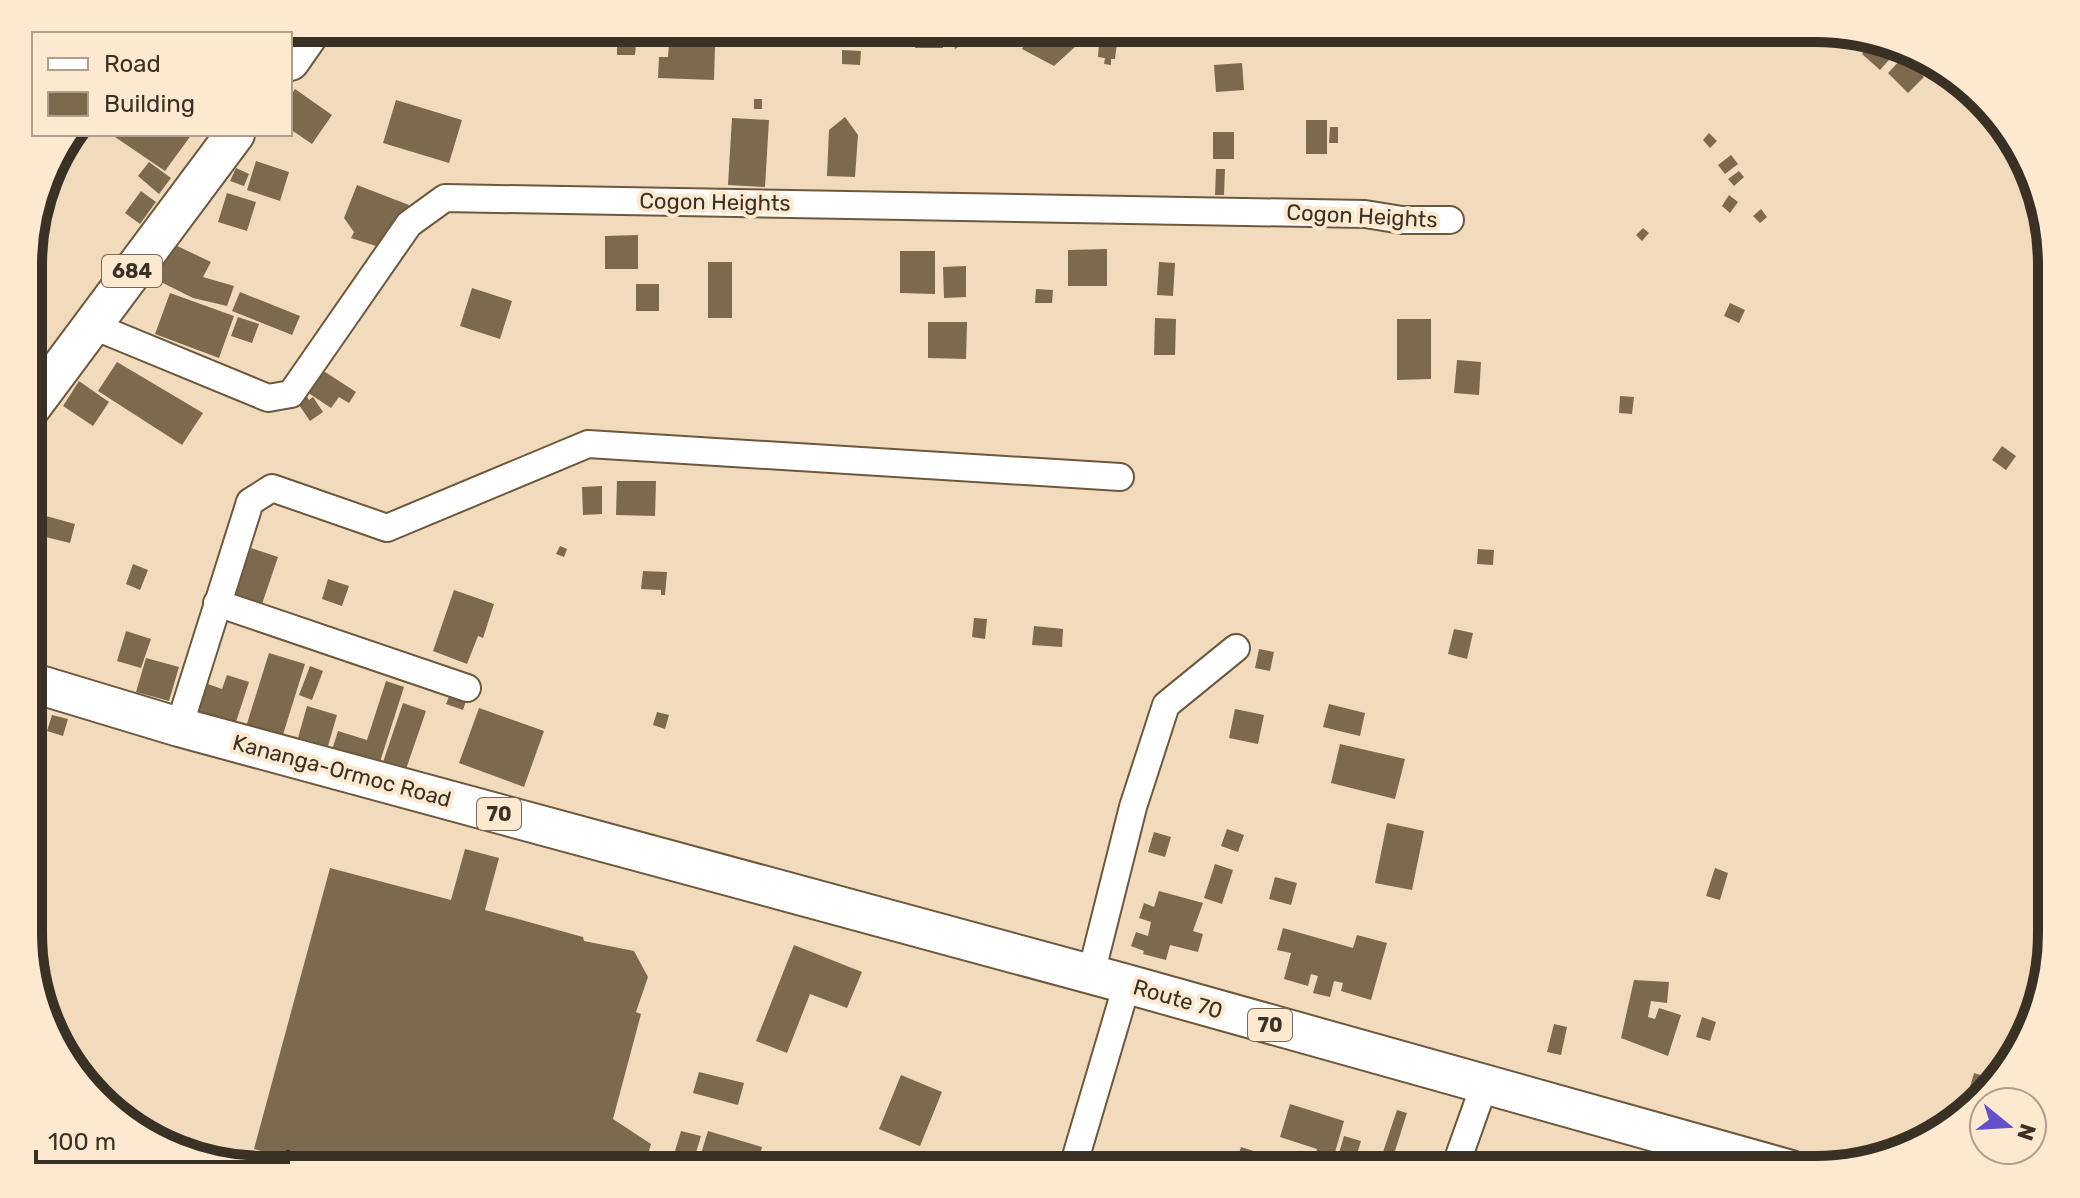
<svg xmlns="http://www.w3.org/2000/svg" width="2080" height="1198" font-family="Rubik,sans-serif">
  <style>
    .building { fill: #7d694d }
    .lines { fill: none; stroke-linecap: round; stroke-linejoin: round }
    .minor-casing { stroke: #6c583d; stroke-width: 30 }
    .highway-casing { stroke: #6c583d; stroke-width: 42 }
    .minor { stroke: #fff; stroke-width: 26 }
    .highway { stroke: #fff; stroke-width: 38 }
    .labels { text-anchor: middle; dominant-baseline: central; stroke-width: 8; stroke-linejoin: round; paint-order: stroke }
    .shield { fill: #fce9d0; stroke: #746858; stroke-width: 2 }
    .shield-label { font-size: 20px; font-weight: bold; fill: #3a3125 }
    .street-label { font-size: 22px; fill: #3a3125; stroke: #fce9d0 }
    .rim { fill: none; stroke: #3a3125; stroke-width: 10 }
  </style>
  <rect width="100%" height="100%" fill="#f2dbbc"/>
  <!-- building -->
  <path class="building" d="M328 28H397V37L327 38Z
    M416 28H450V32L417 35Z
    M475 28H545V38L475 40Z
    M551 28H602V33L576 34V41L552 42Z
    M614 28H648V40L614 39Z
    M653 28H661V38L653 37Z
    M670 28H698V46L715 47 714 80 658 78 659 57H668Z
    M733 28H763L762 45 720 44 721 31H733Z
    M764 28 776 30V37H764Z
    M853 28H879L878 45H853Z
    M883 28H908L907 47 882 46Z
    M916 28H944L943 48H915Z
    M949 28H987L955 49Z
    M1033 28H1060L1056 36 1076 46 1054 66 1022 49Z
    M1837 34H1839L1854 38 1848 44Z
    M1099 41 1117 43 1115 59H1111V65L1104 64 1105 58 1098 57Z
    M1871 43 1896 52 1880 70 1862 54Z
    M617 44H636L635 55H617Z
    M842 50 861 51 860 65 842 64Z
    M1903 57 1924 77 1908 93 1888 73Z
    M1242 63 1244 90 1216 92 1214 65Z
    M295 89 332 115 312 144 290 129V97Z
    M754 99H762V109H754Z
    M396 100 462 120 449 163 383 143Z
    M845 117 858 135 855 177 827 176 829 130Z
    M732 118 769 120 765 187 728 185Z
    M1306 120H1327V154H1306Z
    M1330 127H1338V143H1329Z
    M1213 132H1234V159H1213Z
    M1709 133 1717 141 1710 148 1703 140Z
    M118 134H192L165 171 115 137Z
    M1731 155 1738 164 1725 174 1718 165Z
    M256 161 289 172 280 201 247 190Z
    M149 162 171 178 159 194 138 176Z
    M236 168 249 174 244 186 230 181Z
    M1216 169H1225L1224 195H1215Z
    M1739 171 1744 177 1734 186 1728 179Z
    M357 185 409 205 379 247 351 238 354 232 344 218Z
    M141 191 156 202 140 224 125 213Z
    M227 193 256 202 247 231 218 222Z
    M1729 195 1738 202 1730 213 1722 206Z
    M1761 209 1767 217 1760 223 1753 216Z
    M1643 228 1649 233 1642 241 1636 235Z
    M638 235V269H605V236Z
    M30 240 45 251 30 272Z
    M171 243 211 262 203 277 234 286 227 306 193 298 153 278Z
    M1107 249V286H1068V250Z
    M900 251H935V294L900 293Z
    M708 262H732V318H708Z
    M1159 262 1175 263 1173 296 1157 295Z
    M966 266V297L944 298 943 267Z
    M636 284H659V311H636Z
    M472 288 512 301 500 339 460 326Z
    M1036 289 1053 290 1052 303H1035Z
    M240 292 300 316 292 335 232 311Z
    M170 293 234 316 219 358 155 334Z
    M1730 303 1745 310 1739 323 1724 316Z
    M238 317 259 324 252 343 231 336Z
    M1155 318 1176 319 1175 355H1154Z
    M1397 319H1431V379L1397 380Z
    M928 322H967L966 359 928 358Z
    M1457 360 1481 362 1479 395 1454 393Z
    M117 362 203 413 182 445 98 391Z
    M319 368 356 392 349 403 339 397 331 408 304 390Z
    M79 381 109 402 93 426 63 406Z
    M306 395 309 400 313 397 323 412 310 421 297 402Z
    M1620 396 1634 397 1632 414 1619 413Z
    M2002 446 2016 456 2006 470 1992 460Z
    M617 481H656L655 516 616 515Z
    M602 486V514L583 515 582 487Z
    M39 514 75 524 70 543 33 534Z
    M560 546 567 549 564 557 556 554Z
    M251 548 278 557 258 616 231 607Z
    M1478 549 1494 550 1493 565 1477 564Z
    M133 564 148 570 140 590 126 584Z
    M643 571 667 572 665 595H661V590L641 589Z
    M328 579 349 586 342 606 322 599Z
    M35 582 42 595 31 631 30 584Z
    M454 590 494 604 483 638 478 636 467 664 433 651Z
    M974 618 987 619 985 639 972 637Z
    M1034 626 1063 629 1062 647 1032 645Z
    M1454 629 1473 633 1467 659 1448 654Z
    M126 631 151 639 141 668 117 661Z
    M1259 649 1274 652 1270 671 1255 668Z
    M269 653 305 664 281 741 245 730Z
    M146 658 179 667 169 701 136 692Z
    M310 666 323 671 312 700 299 695Z
    M227 675 249 682 235 725 195 713 205 683 222 689Z
    M386 681 404 687 378 768 331 753 338 731 367 740Z
    M452 690 468 695 463 710 446 704Z
    M403 703 426 711 404 775 381 768Z
    M1329 704 1365 713 1360 736 1323 727Z
    M307 706 337 715 328 746 298 738Z
    M479 708 544 731 524 787 459 763Z
    M1235 709 1264 715 1258 744 1229 738Z
    M657 712 669 715 665 729 653 725Z
    M52 715 68 719 63 736 47 731Z
    M1340 744 1405 759 1395 799 1331 783Z
    M1387 823 1424 831 1412 890 1375 883Z
    M1227 829 1244 835 1238 852 1221 846Z
    M1154 832 1171 837 1165 857 1148 852Z
    M465 849 499 858 485 910 583 937 584 941 634 951 648 977 636 1012 641 1014 613 1119 651 1144 648 1154 672 1161 681 1131 701 1136 695 1156 700 1157 708 1131 762 1147 756 1170H329L254 1149 330 868 451 900Z
    M1215 864 1233 870 1222 904 1204 898Z
    M1715 868 1728 873 1720 900 1706 896Z
    M1275 877 1297 883 1291 905 1269 899Z
    M1159 891 1203 903 1193 931 1203 934 1198 952 1170 945 1166 960 1143 954 1144 951 1131 946 1136 932 1148 936 1151 922 1139 918 1144 903 1154 907Z
    M1283 928 1353 948 1357 935 1387 943 1371 1000 1341 991 1343 983 1334 981 1330 997 1313 993 1318 976 1311 974 1308 986 1284 979 1291 953 1277 950Z
    M794 945 862 972 847 1008 810 994 787 1053 756 1041Z
    M1634 980 1669 982 1667 1003 1651 1001 1648 1017 1655 1019 1659 1008 1681 1015 1668 1056 1621 1038Z
    M1702 1017 1716 1022 1710 1041 1696 1037Z
    M1554 1024 1567 1027 1561 1055 1547 1052Z
    M699 1072 744 1083 738 1105 693 1093Z
    M1974 1073 1993 1079 1957 1115 1962 1101H1966Z
    M901 1075 942 1092 920 1146 879 1129Z
    M1290 1104 1344 1121 1330 1170H1311L1317 1149 1280 1137Z
    M1397 1110 1407 1113 1389 1170H1377Z
    M1344 1136 1361 1141 1352 1170H1334Z
    M1241 1147 1260 1153 1256 1165 1237 1159Z"/>
  <g class="lines">
    <defs>
      <path id="minor" d="M91 325 268 398 291 394 409 224 445 198 1365 214 1402 220H1450
        M217 603 467 688
        M179 727 250 502 272 488 387 528 588 444 1120 477
        M1091 974 1133 807 1166 705 1236 648
        M1072 1170 1127 984
        M1454 1170 1485 1083"/>
      <path id="highway" d="M290 61 313 28
        M30 409 235 134
        M30 682 179 727 1127 984 1791 1170"/>
    </defs>
    <!-- minor casing -->
    <use href="#minor" class="minor-casing"/>
    <!-- highway casing -->
    <use href="#highway" class="highway-casing"/>
    <!-- minor -->
    <use href="#minor" class="minor"/>
    <!-- highway -->
    <use href="#highway" class="highway"/>
  </g>
  <g class="labels">
    <!-- shield labels -->
    <g class="shield">
      <rect x="102" y="255" width="60" height="32" rx="6"/>
      <rect x="477" y="798" width="44" height="32" rx="6"/>
      <rect x="1248" y="1009" width="44" height="32" rx="6"/>
    </g>
    <g class="shield-label">
      <text x="132" y="271">684</text>
      <text x="499" y="814">70</text>
      <text x="1270" y="1025">70</text>
    </g>
    <!-- street labels -->
    <g class="street-label">
      <text transform="translate(715 202) rotate(1)">Cogon Heights</text>
      <text transform="translate(1362 216) rotate(3)">Cogon Heights</text>
      <text transform="translate(342 771) rotate(15)">Kananga-Ormoc Road</text>
      <text transform="translate(1178 999) rotate(16)">Route 70</text>
    </g>
  </g>
  <!-- crop -->
  <path d="M0 0H2080V1198H0ZM265 42H1815A223 223 0 0 1 2038 265V933A223 223 0 0 1 1815 1156H265A223 223 0 0 1 42 933V265A223 223 0 0 1 265 42Z" fill="#fce9d0" fill-rule="evenodd"/>
  <path class="rim" d="M265 42H1815A223 223 0 0 1 2038 265V933A223 223 0 0 1 1815 1156H265A223 223 0 0 1 42 933V265A223 223 0 0 1 265 42Z"/>
  <!-- legend -->
  <rect x="32" y="32" width="260" height="104" fill="#fce9d0" stroke="#ae9f8c" stroke-width="2"/>
  <rect x="48" y="58" width="40" height="12" fill="#ffffff" stroke="#ae9f8c" stroke-width="2"/>
  <text x="104" y="72" font-size="24" fill="#3a3125">Road</text>
  <rect x="48" y="92" width="40" height="24" fill="#7d694d" stroke="#ae9f8c" stroke-width="2"/>
  <text x="104" y="112" font-size="24" fill="#3a3125">Building</text>
  <!-- north arrow -->
  <g transform="translate(2008 1126) rotate(108)"><circle r="38" fill="#fce9d0" stroke="#ae9f8c" stroke-width="2"/>
  <path d="M0-6L14 30L0 20L-14 30Z" fill="#6351ca"/>
  <text y="-12" font-size="22" font-weight="bold" text-anchor="middle" fill="#3a3125">N</text>
  </g>
  <!-- scale -->
  <path d="M36 1150v12h252v-12" fill="none" stroke="#3a3125" stroke-width="4"/>
  <text x="48" y="1150" font-size="24" fill="#3a3125" stroke="#fce9d0" stroke-width="6" paint-order="stroke">100 m</text>
</svg>
